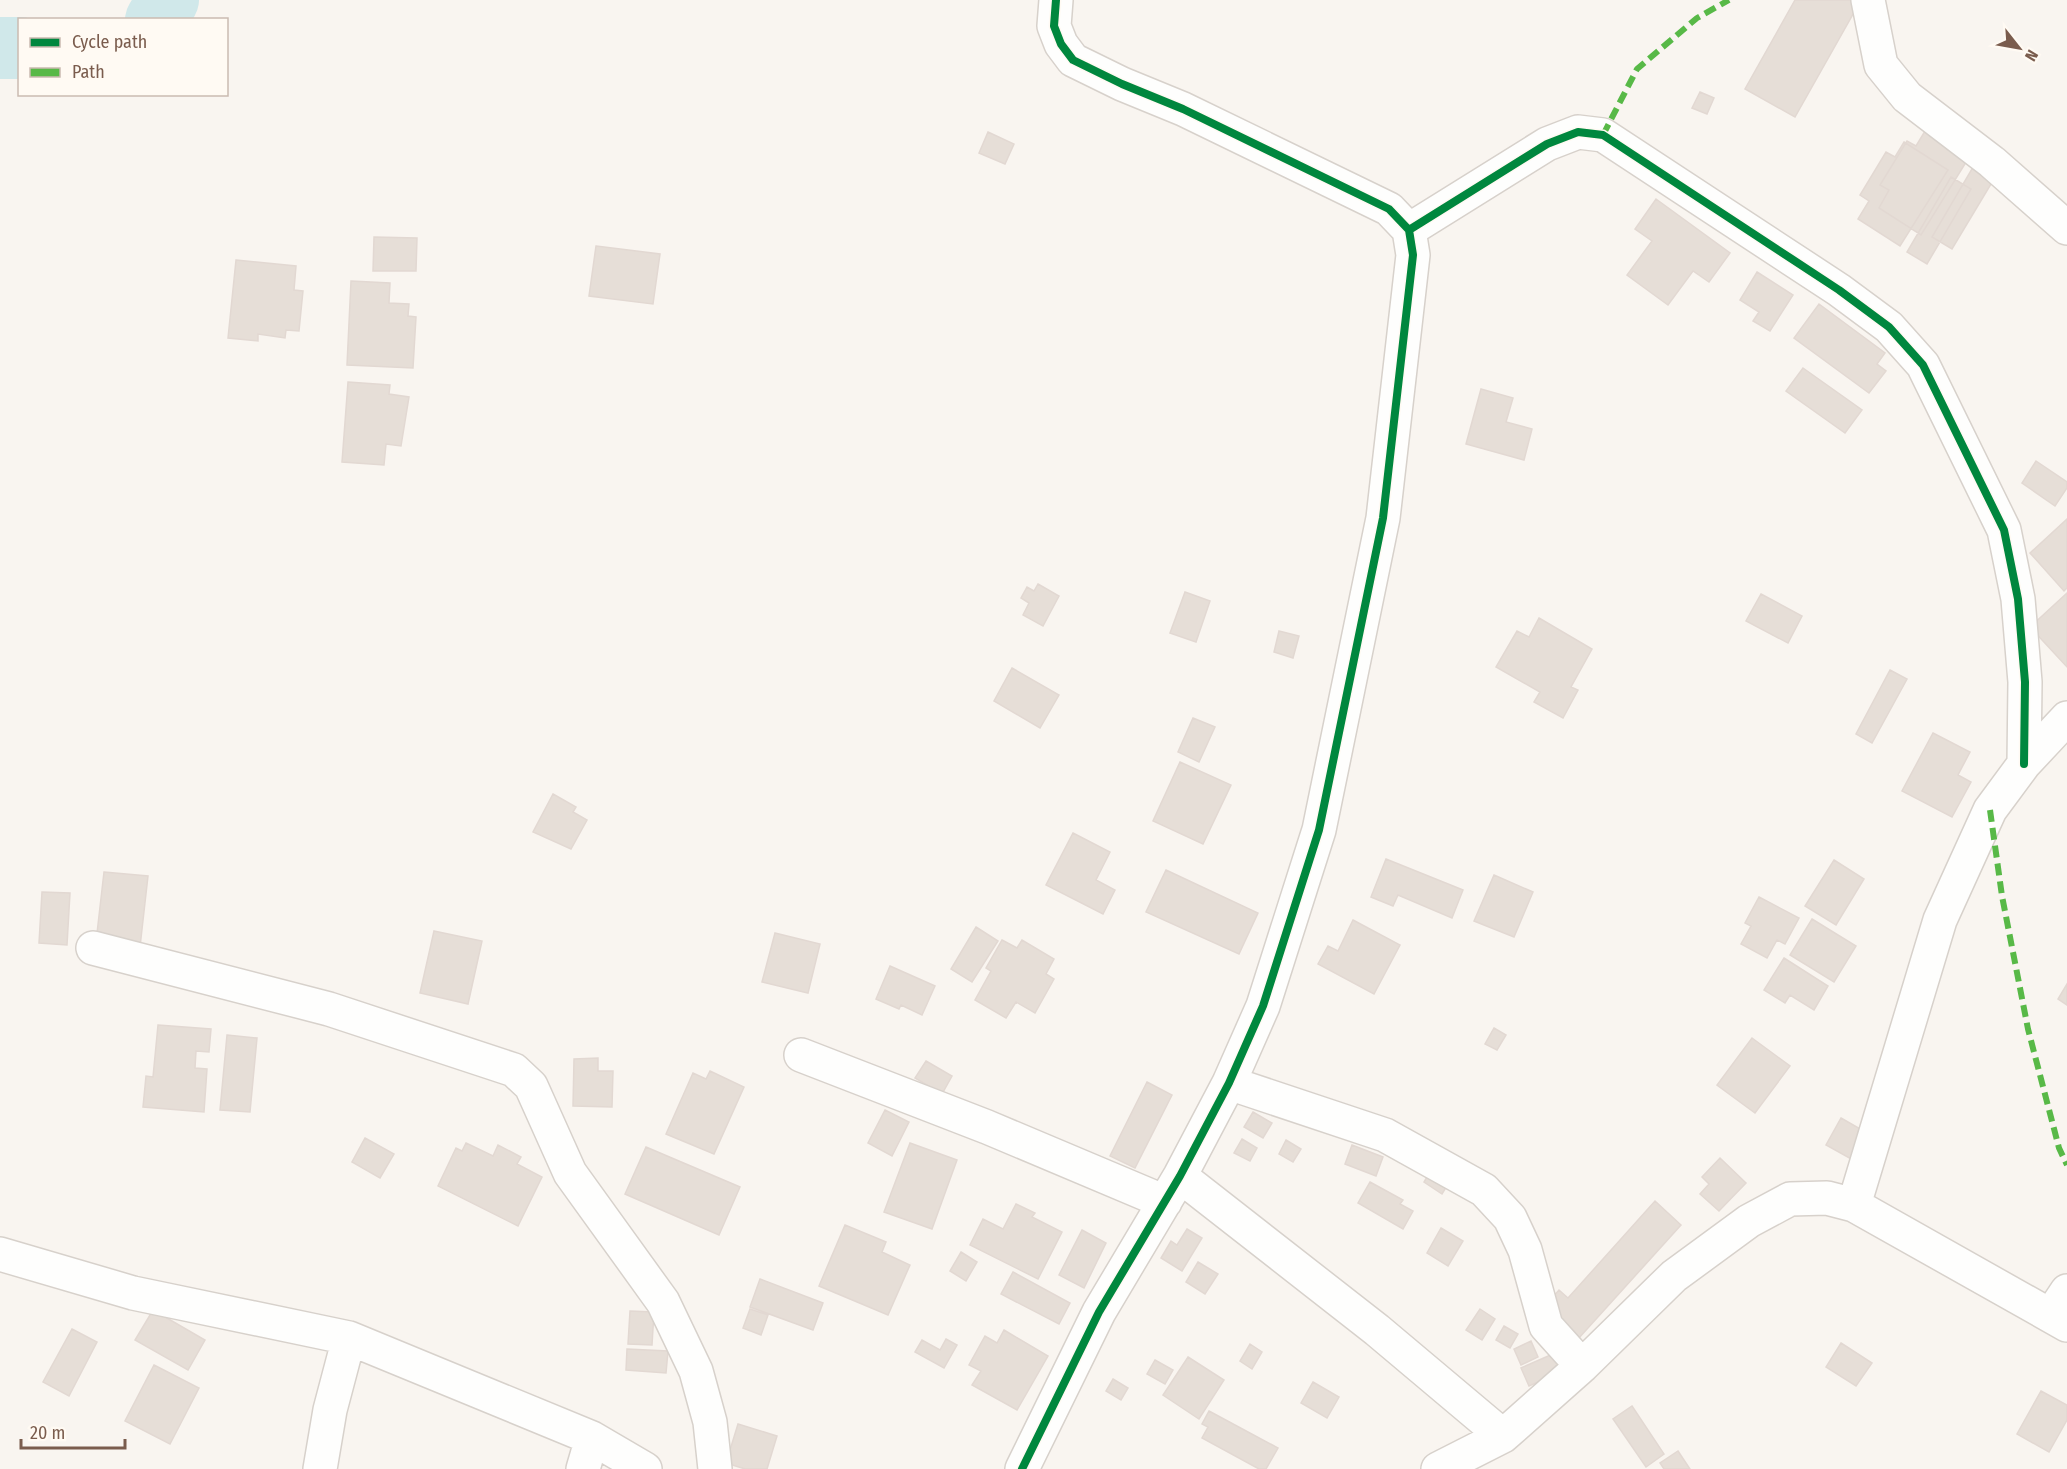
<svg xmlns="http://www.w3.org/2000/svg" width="2067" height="1469" font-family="'Fira Sans Condensed',sans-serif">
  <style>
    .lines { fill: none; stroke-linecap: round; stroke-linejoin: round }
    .river { stroke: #d0e8ea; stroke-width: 62 }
    .building { fill: #e6ded7; stroke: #e2d8d2; stroke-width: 1.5 }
    .minor-casing { stroke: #d7d1cb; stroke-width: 36 }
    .minor { stroke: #fefefd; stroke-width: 33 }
    .quiet { stroke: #58b947; stroke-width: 6; stroke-dasharray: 12 6; stroke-linecap: butt }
    .cycleway-casing { stroke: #fffaf3; stroke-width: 11 }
    .cycleway { stroke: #00873e; stroke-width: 8 }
  </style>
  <rect width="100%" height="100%" fill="#f9f5f0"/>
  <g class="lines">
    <!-- river -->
    <path class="river" d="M156 20 168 0
      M0 48H20"/>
  </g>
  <!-- building -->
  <path class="building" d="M1795 0H1861L1795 117 1745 89Z
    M1700 92 1714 98 1707 114 1692 108Z
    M1925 131 1968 159 1921 235 1879 208 1889 190 1880 185 1907 141 1916 146Z
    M988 132 1014 144 1005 164 979 153Z
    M1904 142 1948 170 1900 246 1858 219 1869 201 1860 195 1886 152 1895 157Z
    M1976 162 1997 174 1952 249 1932 237Z
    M1951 177 1971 189 1927 264 1907 252Z
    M1656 199 1730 253 1709 282 1693 271 1668 305 1627 275 1652 241 1635 229Z
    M374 237 417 238 416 271H373Z
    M596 246 660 254 653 304 589 296Z
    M236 260 296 266 294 290 303 291 299 331 286 330 285 338 258 334V341L228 338Z
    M1757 272 1793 295 1770 331 1753 321 1759 312 1740 300Z
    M351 281 390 283 389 303 409 304 408 316 416 317 413 368 347 365Z
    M1819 304 1885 353 1877 364 1886 371 1869 393 1794 338Z
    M1803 368 1862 410 1845 433 1786 391Z
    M348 382 390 385 389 394 409 397 401 446 386 444 384 465 342 462Z
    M1481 389 1513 398 1506 422 1532 429 1524 460 1466 444Z
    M2036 461 2067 482V488L2055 506 2022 483Z
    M2067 519V588L2064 591 2030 553Z
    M1038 584 1059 596 1043 626 1023 615 1029 603 1021 598 1027 587 1034 591Z
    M1185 592 1210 601 1196 642 1170 633Z
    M2067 593V667L2030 627Z
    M1761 594 1802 616 1788 643 1746 621Z
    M1539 618 1592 649 1571 687 1578 690 1563 718 1534 702 1540 692 1496 667 1517 631 1529 637Z
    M1279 631 1299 636 1293 658 1274 652Z
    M1012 668 1059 695 1040 728 994 701Z
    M1890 670 1907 679 1872 743 1856 734Z
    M1193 718 1215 727 1199 762 1178 752Z
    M1933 733 1970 752 1958 775 1971 782 1952 817 1902 791Z
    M1180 762 1231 785 1203 844 1153 821Z
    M553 794 576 807 573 812 587 820 571 849 533 832Z
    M1073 833 1110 852 1096 880 1115 890 1103 914 1046 885Z
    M1386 859 1463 890 1452 918 1398 895 1393 906 1371 897Z
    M1834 860 1864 879 1836 925 1805 906Z
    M1166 870 1258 913 1239 954 1146 912Z
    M104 872 148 876 140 947 96 942Z
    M1494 875 1533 892 1514 937 1474 921Z
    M42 892 70 893 67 945 39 943Z
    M1759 897 1799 918 1785 944 1777 940 1767 958 1741 944 1751 926 1745 923Z
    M1812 919 1856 946 1834 982 1790 955Z
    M1353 920 1400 945 1374 994 1318 964 1328 946 1338 951Z
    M976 927 998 941 972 982 951 969Z
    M434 931 482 941 468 1004 420 993Z
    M775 933 820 944 808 993 762 982Z
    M1002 940 1017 948 1022 940 1054 959 1046 974 1054 979 1035 1013 1016 1002 1006 1018 975 1000 991 971 986 968Z
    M1784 958 1828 986 1814 1010 1790 995 1785 1003 1764 990Z
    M890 966 935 986 922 1015 901 1005 899 1009 876 999Z
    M2067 984V1005L2058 999Z
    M158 1025 211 1029 209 1052 196 1051 195 1068 207 1069 204 1112 143 1107 146 1076 153 1077Z
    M1494 1028 1506 1035 1497 1050 1485 1044Z
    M227 1035 257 1038 250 1112 220 1110Z
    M1752 1038 1790 1066 1755 1113 1717 1085Z
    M598 1058V1071H613L612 1107 573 1106 574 1059Z
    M926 1061 952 1076 942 1094 915 1078Z
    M710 1071 744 1087 714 1154 666 1134 693 1073 706 1079Z
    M1147 1082 1172 1095 1135 1168 1110 1156Z
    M885 1110 909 1122 892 1156 868 1143Z
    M1253 1112 1272 1123 1263 1138 1244 1127Z
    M1841 1118 1869 1134 1853 1160 1826 1145Z
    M365 1138 394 1154 380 1178 352 1162Z
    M1242 1139 1257 1148 1250 1161 1234 1153Z
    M1286 1140 1301 1149 1293 1162 1279 1154Z
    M466 1143 493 1156 498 1145 521 1157 517 1164 542 1177 518 1226 438 1186 456 1148 462 1151Z
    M910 1143 957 1160 932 1229 884 1212Z
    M1352 1145 1383 1157 1376 1176 1345 1164Z
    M646 1147 740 1187 719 1235 625 1194Z
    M1720 1158 1746 1183 1719 1211 1700 1194 1709 1184 1702 1177Z
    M1431 1170 1450 1181 1442 1194 1424 1182Z
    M1370 1182 1403 1200 1400 1204 1413 1211 1403 1229 1358 1203Z
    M1655 1201 1681 1225 1579 1338 1545 1306 1559 1290 1568 1298Z
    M1016 1204 1035 1213 1032 1217 1062 1232 1038 1279 970 1245 983 1219 1003 1229Z
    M845 1225 886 1242 882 1252 910 1265 888 1315 819 1286Z
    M1441 1228 1463 1241 1448 1266 1427 1253Z
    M1187 1229 1202 1238 1182 1271 1161 1258 1171 1241 1177 1245Z
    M1082 1230 1106 1243 1084 1288 1059 1275Z
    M961 1252 977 1262 966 1281 950 1271Z
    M1198 1262 1218 1274 1205 1294 1186 1282Z
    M1013 1272 1070 1303 1059 1324 1001 1294Z
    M760 1279 823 1303 813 1330 750 1307Z
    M750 1309 768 1315 761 1335 743 1328Z
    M1480 1309 1495 1319 1482 1340 1466 1330Z
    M153 1310 205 1340 188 1370 135 1340Z
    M630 1311 654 1312 652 1345 628 1344Z
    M1504 1326 1518 1334 1510 1348 1496 1340Z
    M72 1329 97 1342 69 1396 43 1382Z
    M1004 1330 1048 1356 1017 1410 972 1385 981 1371 969 1365 985 1336 997 1343Z
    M946 1339 957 1345 944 1368 915 1352 922 1340 940 1350Z
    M1531 1341 1538 1357 1521 1365 1514 1349Z
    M1841 1343 1872 1363 1856 1386 1826 1367Z
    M1250 1344 1262 1352 1252 1369 1240 1361Z
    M627 1349 668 1351 666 1373 626 1370Z
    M1555 1353 1563 1371 1529 1386 1521 1368Z
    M1188 1357 1224 1380 1199 1419 1163 1395Z
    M1155 1360 1173 1370 1165 1384 1147 1374Z
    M154 1365 199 1388 170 1444 125 1421Z
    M1113 1379 1128 1388 1121 1400 1106 1391Z
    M1313 1382 1339 1397 1327 1418 1301 1403Z
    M2041 1391 2067 1405V1420L2049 1452 2017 1434Z
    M1632 1406 1664 1454 1646 1467 1613 1419Z
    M1209 1411 1278 1448 1266 1469H1259L1202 1438 1208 1427 1202 1424Z
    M738 1424 777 1436 767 1469H745L726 1463Z
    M1678 1451 1690 1469H1664L1660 1463Z"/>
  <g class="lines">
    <defs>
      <path id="minor" d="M1868 0 1881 65 1907 97 1992 162 2067 228
        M1409 230 1547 144 1578 132 1603 135 1839 290 1889 327 1923 365 2004 530 2018 599 2025 682 2024 764
        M93 948 329 1009 514 1070 531 1086 570 1173 663 1302 696 1371 710 1422 715 1469
        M801 1055 987 1127 1165 1202
        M1229 1083 1385 1135 1484 1190 1510 1218 1525 1250 1546 1326 1582 1366
        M1180 1176 1377 1330 1503 1436
        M1854 1205 1940 920 1990 810 2024 764 2067 718
        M0 1254 133 1293 349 1338 592 1438 645 1469
        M2051 1315 2067 1291
        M320 1469 330 1410 349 1338
        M583 1469 592 1438
        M1022 1469 1099 1312 1180 1176 1229 1083 1263 1006 1319 830 1383 518 1413 255 1409 230 1389 209 1183 109 1122 84 1073 60 1061 44 1054 26 1056 0
        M1438 1469 1503 1436 1582 1366 1674 1276 1749 1221 1790 1199 1827 1198 1854 1205 2067 1325"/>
    </defs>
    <!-- minor casing -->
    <use href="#minor" class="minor-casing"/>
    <!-- minor -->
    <use href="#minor" class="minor"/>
    <!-- quiet -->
    <path class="quiet" d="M1603 135 1637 69 1697 18 1729 0
      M1990 810 2002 896 2028 1029 2059 1148 2067 1165"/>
    <defs>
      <path id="cycleway" d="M1409 230 1547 144 1578 132 1603 135 1839 290 1889 327 1923 365 2004 530 2018 599 2025 682 2024 764
        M1022 1469 1099 1312 1180 1176 1229 1083 1263 1006 1319 830 1383 518 1413 255 1409 230 1389 209 1183 109 1122 84 1073 60 1061 44 1054 26 1056 0"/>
    </defs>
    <!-- cycleway casing -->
    <use href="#cycleway" class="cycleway-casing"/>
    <!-- cycleway -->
    <use href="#cycleway" class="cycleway"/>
  </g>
  <!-- legend -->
  <rect x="18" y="18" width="210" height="78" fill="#fffaf3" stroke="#cabbb1" stroke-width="1.5"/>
  <rect x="30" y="38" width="30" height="9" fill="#00873e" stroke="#cabbb1" stroke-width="1.5"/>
  <text x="72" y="48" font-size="18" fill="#7a5c4d">Cycle path</text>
  <rect x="30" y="68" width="30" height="9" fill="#58b947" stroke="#cabbb1" stroke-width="1.5"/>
  <text x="72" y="78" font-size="18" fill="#7a5c4d">Path</text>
  <!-- north arrow -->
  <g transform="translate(2019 48) rotate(121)" stroke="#fffaf3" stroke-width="4.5" paint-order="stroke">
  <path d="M0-4.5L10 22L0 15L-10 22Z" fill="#7a5c4d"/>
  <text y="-9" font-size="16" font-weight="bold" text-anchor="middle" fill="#7a5c4d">N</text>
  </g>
  <!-- scale -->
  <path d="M21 1439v9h104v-9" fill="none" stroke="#7a5c4d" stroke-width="3"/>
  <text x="30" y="1439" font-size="18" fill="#7a5c4d" stroke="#fffaf3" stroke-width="4.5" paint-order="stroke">20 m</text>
</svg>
